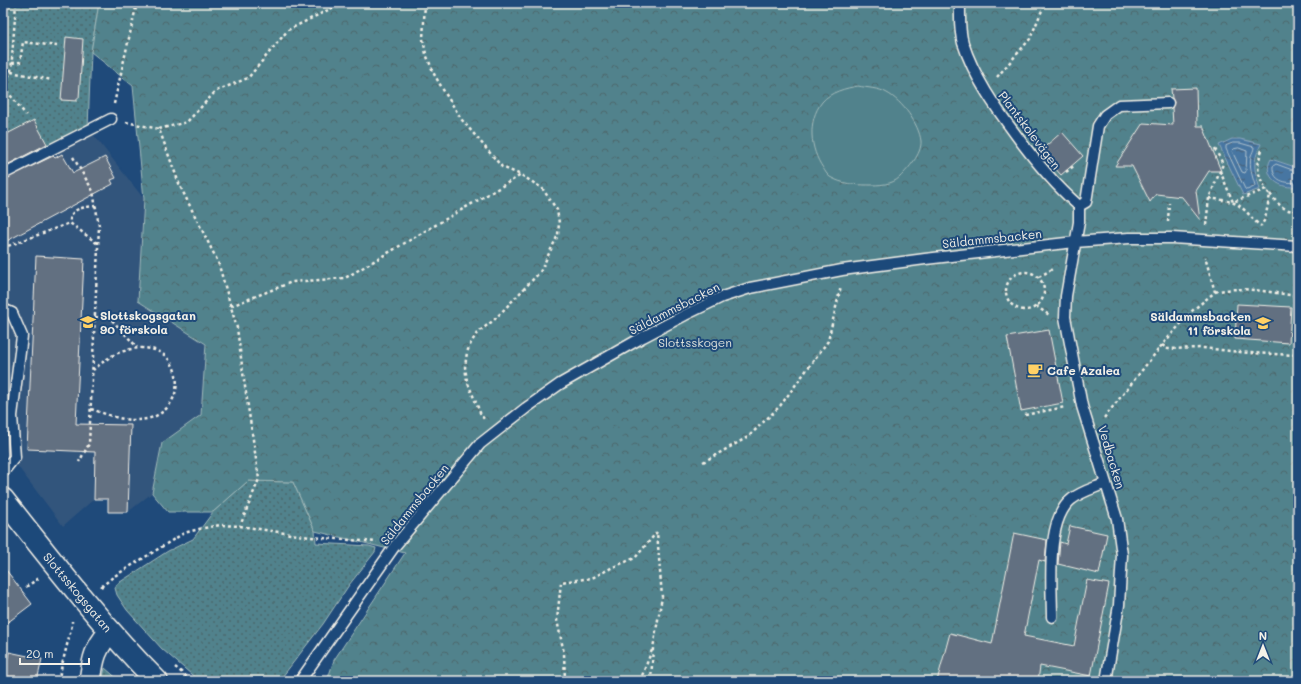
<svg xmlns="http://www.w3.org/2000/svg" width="1301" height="684" font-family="Mali,sans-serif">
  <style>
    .built { fill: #33557c }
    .grass { fill: url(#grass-dots); stroke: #a2baba }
    .park { fill: url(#park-crowns); stroke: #a2baba }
    .pitch { fill: #51828c; stroke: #a2baba }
    .water { fill: url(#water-ripples); stroke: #8ca7be }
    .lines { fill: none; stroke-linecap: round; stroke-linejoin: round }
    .shore { stroke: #aec0cc; stroke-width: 1 }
    .building { fill: #626f81; stroke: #f4f1e8 }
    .service-casing { stroke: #f4f1e8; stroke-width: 13 }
    .minor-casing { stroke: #f4f1e8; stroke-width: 24 }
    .path { stroke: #f4f1e8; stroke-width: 2.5; stroke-dasharray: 3 3; stroke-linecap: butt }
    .service { stroke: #1f4a7a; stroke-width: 10 }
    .minor { stroke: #1f4a7a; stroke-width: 21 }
    .labels { text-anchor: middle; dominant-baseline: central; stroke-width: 4; stroke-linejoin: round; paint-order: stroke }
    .street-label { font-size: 12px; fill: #f4f1e8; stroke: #1f4a7a }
    .poi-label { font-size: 12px; font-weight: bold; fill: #f4f1e8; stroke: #1f4a7a; text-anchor: start }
    .park-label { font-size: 12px; fill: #dce0da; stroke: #1f4a7a }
  </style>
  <defs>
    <pattern id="grass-dots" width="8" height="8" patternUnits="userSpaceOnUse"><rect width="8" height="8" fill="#51828c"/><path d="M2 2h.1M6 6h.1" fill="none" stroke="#4d686c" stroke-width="1.8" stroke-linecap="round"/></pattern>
    <pattern id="park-crowns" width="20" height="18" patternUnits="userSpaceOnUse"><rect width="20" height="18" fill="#51828c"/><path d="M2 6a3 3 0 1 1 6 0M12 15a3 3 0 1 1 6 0" fill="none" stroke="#4d686c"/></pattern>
    <pattern id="water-ripples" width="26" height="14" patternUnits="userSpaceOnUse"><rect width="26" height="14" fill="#4676a2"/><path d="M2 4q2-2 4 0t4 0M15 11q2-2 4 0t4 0" fill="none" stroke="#485f74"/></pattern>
  </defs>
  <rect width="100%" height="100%" fill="#1f4a7a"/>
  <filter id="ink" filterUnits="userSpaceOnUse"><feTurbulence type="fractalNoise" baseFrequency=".025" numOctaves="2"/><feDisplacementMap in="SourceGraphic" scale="8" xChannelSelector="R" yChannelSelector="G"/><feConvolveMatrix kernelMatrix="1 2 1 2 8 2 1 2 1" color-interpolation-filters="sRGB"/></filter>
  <g filter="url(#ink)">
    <!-- built -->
    <path class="built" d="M88 128 144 199 138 301 206 344 201 415 162 443 152 493 128 512H108V499H94L63 526 3 447V170Z"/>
    <!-- grass -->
    <path class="grass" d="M3 3H99L91 52 88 128 3 170Z
      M248 481 293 482 315 531 316 543 369 546 376 548 375 552 349 585 323 624 279 681H199L162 649 127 610 117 595 115 588 117 584 168 551 193 539 213 512Z
      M105 668 120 681H102Z"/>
    <!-- park -->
    <path class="park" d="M99 3H1298V681H327L334 660 405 553 315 531 293 482 248 481 213 512H168L152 493 162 443 201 415 206 344 138 301 144 199 133 86 91 52Z"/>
    <!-- pitch -->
    <path class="pitch" d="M858 86C867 88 879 88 887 93 902 101 919 124 921 141 922 154 908 169 900 177 892 185 879 185 868 185 855 185 842 184 830 177 827 175 825 171 823 168 810 149 807 121 822 102 830 92 846 88 858 86Z"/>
    <!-- water -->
    <path class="water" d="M1232 139H1240L1261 144C1252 163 1254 169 1260 189L1243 195 1219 145Z
      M1271 159 1298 168V186C1281 191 1261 176 1271 159Z"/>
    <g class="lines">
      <!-- shore -->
      <path class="shore" d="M1233 143H1240L1254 147C1254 150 1252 153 1251 156 1249 166 1252 176 1255 185L1254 187 1247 190 1245 189 1226 149V146Z
        M1239 148 1247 151 1246 171 1245 173 1242 172 1232 151 1234 149Z
        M1298 172 1276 164 1273 166C1272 181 1286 184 1298 182"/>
    </g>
    <!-- building -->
    <path class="building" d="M66 37 83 39 79 98H77V101L61 100Z
      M1196 88 1197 126H1203L1221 171H1209L1196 191 1200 220 1182 197 1156 194 1150 202 1132 166H1115L1143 123 1173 125 1172 108 1174 102 1172 98 1171 89Z
      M34 120 47 144 3 167V136Z
      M1062 132 1083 156 1061 175 1040 151Z
      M62 154 73 173 105 157 116 178 111 180 113 184 3 243V180L53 156 55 158Z
      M36 256 84 259 76 424 131 425 128 512H108V499H94L95 452 27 449Z
      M1237 304 1291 307 1289 343 1235 339Z
      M1049 330 1063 403 1021 411 1007 337Z
      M1070 526 1107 534 1099 574 1058 564 1060 542 1066 544Z
      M1014 533 1047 540 1045 562 1039 560 1024 636 1074 646 1087 580 1109 584 1091 676 1040 666 1038 681H937L950 633 992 644Z
      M3 566 32 604 3 626Z
      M9 652 42 659 37 681H3Z"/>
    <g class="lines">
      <defs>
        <path id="service" d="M960 3C960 16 959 30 963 43 974 77 995 107 1016 135 1035 161 1055 185 1079 206V222L1066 296 1065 317 1082 406 1117 519 1122 555 1119 605 1106 681
          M3 174 111 119
          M1079 206 1086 202 1098 126 1105 115 1119 105 1168 103
          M3 309 12 313 22 336 12 416 15 457 3 472
          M1052 617C1052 586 1045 519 1072 499 1082 491 1095 488 1106 483
          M300 681 394 547 480 444 526 408 560 384 643 337 685 315 722 297 750 288 842 270 925 259 1075 242 1129 238H1172L1298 246"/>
        <path id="minor" d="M3 499C52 561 101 625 157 681
          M90 681C93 658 95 649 110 631"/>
      </defs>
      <!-- service casing -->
      <use href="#service" class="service-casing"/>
      <!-- minor casing -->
      <use href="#minor" class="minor-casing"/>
      <!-- path -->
      <path class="path" d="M425 3 423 39 426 54 434 74 445 93 462 120 502 167 521 175 542 188 557 210 559 223 558 235 540 272 494 320 477 333 471 343 467 352 465 367 467 381 481 415 484 419
        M451 3H463
        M12 63 20 62 23 42 57 46
        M11 72 52 80
        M997 77 1030 39 1045 3
        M3 80 7 78 11 72 16 3
        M3 86 26 115
        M114 104 137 3
        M126 122 159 129 180 186 218 262 237 328 244 380 259 479 240 526
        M159 129 187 122 216 91 248 78 288 30 332 8 360 3
        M1262 150C1256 166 1257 176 1267 190
        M73 157 93 191 99 226 89 444 79 462
        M1220 171 1233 202 1266 189 1270 195 1265 219 1261 226
        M1066 172 1075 165
        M1270 194C1278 204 1284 212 1298 211
        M1209 198C1219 200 1234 200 1242 208 1249 213 1253 221 1261 226
        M96 206C84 207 69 208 70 223L98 244
        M1168 222 1169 203
        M1206 225 1209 198 1223 164 1215 149
        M3 249 8 246 70 223
        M1006 291a19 19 0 1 1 38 0a19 19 0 1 1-38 0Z
        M1039 277 1054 268
        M1215 292C1242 285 1271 293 1298 296
        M231 306 292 282 345 278 521 175
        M1036 306 1049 315
        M95 317 110 318 137 347
        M1162 345 1168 349 1203 348 1249 353 1298 355
        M91 409C106 414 122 421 138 420 195 418 188 331 124 351 112 354 103 362 93 370
        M1025 415 1065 407
        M1104 418 1162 345 1193 310 1215 292 1205 257
        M703 462 748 437 780 406 828 341 841 286
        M26 587 39 578
        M101 587 113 577 184 533 199 529 220 525 240 526 310 537 377 542
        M175 667 192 681
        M58 681 72 625V621
        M565 681 564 653 557 620 561 582 592 578 613 567 635 558 657 532
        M640 681 652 650
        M651 681 653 648 662 597 657 532"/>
      <!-- service -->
      <use href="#service" class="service"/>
      <!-- minor -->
      <use href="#minor" class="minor"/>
    </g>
  </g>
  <!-- icons -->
  <defs>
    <symbol id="school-bare" viewBox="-9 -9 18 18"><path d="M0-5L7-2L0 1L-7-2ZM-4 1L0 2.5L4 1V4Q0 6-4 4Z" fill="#ffd166" stroke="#1f4a7a" stroke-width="2.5" paint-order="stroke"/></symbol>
    <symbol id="cafe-bare" viewBox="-9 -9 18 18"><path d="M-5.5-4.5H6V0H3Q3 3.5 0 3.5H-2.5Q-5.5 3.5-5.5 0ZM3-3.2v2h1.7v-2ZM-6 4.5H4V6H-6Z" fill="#ffd166" stroke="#1f4a7a" stroke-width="2.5" paint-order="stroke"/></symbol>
  </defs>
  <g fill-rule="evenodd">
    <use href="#school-bare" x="77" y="311" width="22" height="22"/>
    <use href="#school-bare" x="1252" y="312" width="22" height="22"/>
    <use href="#cafe-bare" x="1024" y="359" width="22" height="22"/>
  </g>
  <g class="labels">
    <!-- street labels -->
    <g class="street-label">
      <text transform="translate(1030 130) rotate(53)">Plantskolevägen</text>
      <text transform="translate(992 238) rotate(-6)">Säldammsbacken</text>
      <text transform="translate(674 308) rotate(-27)">Säldammsbacken</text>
      <text transform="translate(1112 457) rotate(73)">Vedbacken</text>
      <text transform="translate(414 504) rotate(-51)">Säldammsbacken</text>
      <text transform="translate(78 592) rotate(50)">Slottsskogsgatan</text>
    </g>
    <!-- poi labels -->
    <g class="poi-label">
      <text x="100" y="315">Slottskogsgatan<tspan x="100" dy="14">90 förskola</tspan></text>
      <text x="1251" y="316" text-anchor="end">Säldammsbacken<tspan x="1251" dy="14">11 förskola</tspan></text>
      <text x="1047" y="370">Cafe Azalea</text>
    </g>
    <!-- park labels -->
    <g class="park-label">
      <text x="695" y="342">Slottsskogen</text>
    </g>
  </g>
  <!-- margin -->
  <rect width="1301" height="684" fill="none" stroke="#1f4a7a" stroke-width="16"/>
  <rect x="8" y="8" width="1285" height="668" fill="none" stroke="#f4f1e8" stroke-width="1.5" filter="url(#ink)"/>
  <!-- north arrow -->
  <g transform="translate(1263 646)" stroke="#1f4a7a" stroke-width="3" paint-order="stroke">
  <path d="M0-3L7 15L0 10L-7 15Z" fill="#f4f1e8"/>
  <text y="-6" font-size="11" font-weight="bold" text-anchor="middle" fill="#f4f1e8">N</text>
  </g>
  <!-- scale -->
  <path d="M20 658v6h69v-6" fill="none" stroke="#f4f1e8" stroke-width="2"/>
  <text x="26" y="658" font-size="12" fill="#f4f1e8" stroke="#1f4a7a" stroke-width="3" paint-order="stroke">20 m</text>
</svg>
